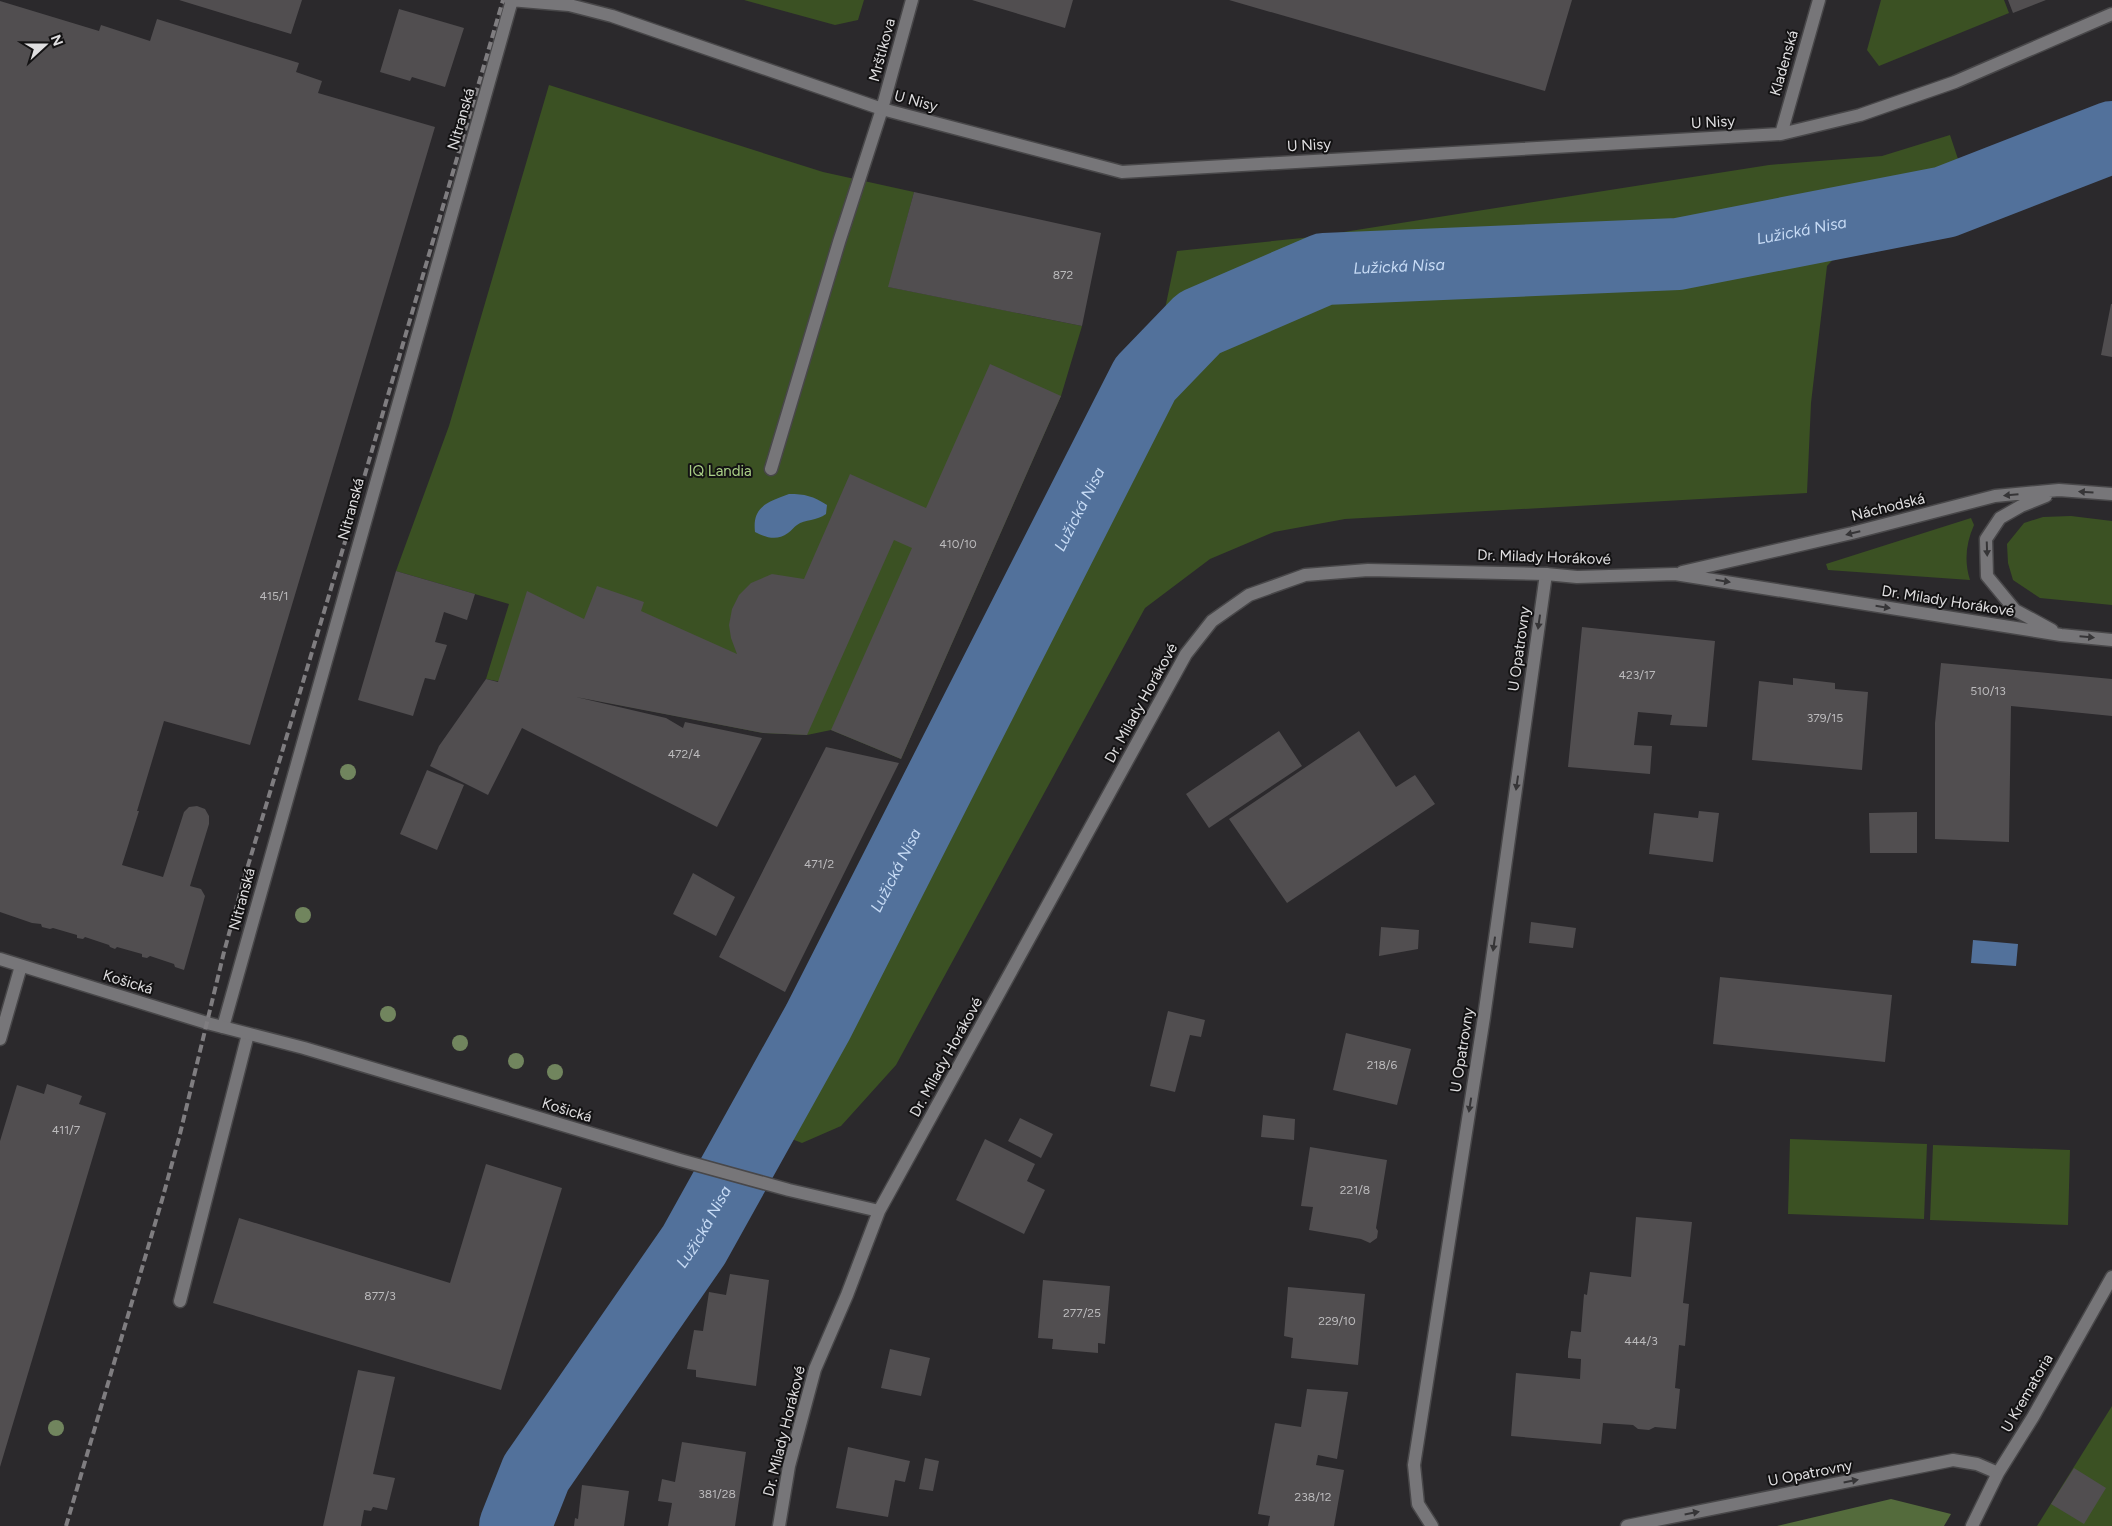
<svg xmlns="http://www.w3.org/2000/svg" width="2112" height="1526" font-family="Figtree,sans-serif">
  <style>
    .green { fill: #3b5123 }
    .forest { fill: #546b3c }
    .water { fill: #52719b }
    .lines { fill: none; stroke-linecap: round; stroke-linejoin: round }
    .river { stroke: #52719b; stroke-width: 72 }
    .building { fill: #514e50 }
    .service-casing { stroke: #484749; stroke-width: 15 }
    .minor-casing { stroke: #484749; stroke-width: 15 }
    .tertiary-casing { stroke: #484749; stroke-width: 15 }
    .service { stroke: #777679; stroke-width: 12 }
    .minor { stroke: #777679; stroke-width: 12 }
    .tertiary { stroke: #777679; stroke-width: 12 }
    .rail { stroke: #7f7d80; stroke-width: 4; stroke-dasharray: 8 4; stroke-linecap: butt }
    .tree { fill: #71855e }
    .oneway { fill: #363537 }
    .labels { text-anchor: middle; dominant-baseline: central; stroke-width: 4; stroke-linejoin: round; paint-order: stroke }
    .number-label { font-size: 12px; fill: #bcbbbd }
    .street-label { font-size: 15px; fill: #e0dfe1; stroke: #131213 }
    .park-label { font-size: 15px; fill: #abd087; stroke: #131213 }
    .water-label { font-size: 16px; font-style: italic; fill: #c7dbf5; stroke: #131213 }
  </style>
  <rect width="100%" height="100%" fill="#2b292c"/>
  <!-- green -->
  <path class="green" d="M744 0H864L858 20 835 25Z
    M1881 0H2004L2009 13 1879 66 1867 50Z
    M549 85 823 172 914 192 889 287 1082 326 1061 396 901 759 831 730 807 735 763 733 486 679 509 604 396 571 449 426Z
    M1950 135 1962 171 1896 193 1827 266 1811 403 1807 493 1345 519 1274 532 1210 559 1145 608 896 1065 841 1126 802 1143 769 1130 804 1070 1078 547 1148 391 1177 251 1312 237 1769 165 1882 156Z
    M2071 516 2112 521V605L2040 598 2013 580 2008 563 2007 544 2024 523 2043 517Z
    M1971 518 1974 525C1966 543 1964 561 1970 580L1828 570 1826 564Z
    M1790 1139 1927 1144 1924 1219 1788 1214Z
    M1933 1145 2070 1150 2068 1225 1930 1220Z
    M2112 1406V1526H2037Z"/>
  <!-- forest -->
  <path class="forest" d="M1891 1499 1951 1514 1944 1526H1777Z"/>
  <!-- water -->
  <path class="water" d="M2112 105V159L2015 198 2018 148Z
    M789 494C805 494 813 496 827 505L826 514C817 521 805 519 797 525 794 527 791 531 788 533 777 541 767 538 755 532 752 506 768 502 789 494Z
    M1973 940 2018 944 2016 966 1971 963Z"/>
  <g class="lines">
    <!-- river -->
    <path class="river" id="s1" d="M515 1526 536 1473 694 1245 818 1022 1145 379 1199 323 1324 269 1678 254 1945 202 2112 137"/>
  </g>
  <!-- building -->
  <path class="building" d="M179 0H302L291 34Z
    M972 0H1073L1065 28Z
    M1229 0H1572L1545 91Z
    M2008 0H2046L2013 13Z
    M0 1 99 31 101 25 150 41 157 19 299 63 296 72 322 81 318 93 435 127 250 745 164 721 137 811H139L122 865 163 877 184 812 189 807 197 806 205 809 209 816V824L190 886 201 889 205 896 184 970 175 967 174 964 150 956 147 958 142 957V954L117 947 115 949 110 947 109 945 85 937 83 939 77 938V935L53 928 50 929 42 927 41 924 32 923 0 912Z
    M399 9 464 28 445 87 412 77 410 81 380 72Z
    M914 192 1101 233 1082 326 888 287Z
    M2111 304H2112V357L2101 355Z
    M990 364 1061 396 901 759 831 730 912 548 894 540 807 735 763 733 576 697 666 718 683 728 685 722 762 738 717 827 522 728 488 795 430 766 439 746 486 679 498 682 527 591 584 619 597 586 644 602 641 611 737 654 731 638 729 625 732 609 739 595 751 583 772 574 804 579 850 474 926 508Z
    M396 571 475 594 467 620 444 612 435 642 447 645 435 680 425 678 413 716 358 700Z
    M1582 627 1715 641 1707 727 1670 725 1672 715 1638 712 1634 745 1652 746 1650 774 1568 767Z
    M1941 663 2112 679V716L2011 706 2009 842 1935 839V723Z
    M1793 678 1835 683V689L1868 692 1862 770 1752 760 1759 681 1793 685Z
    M1279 731 1302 766 1209 828 1186 794Z
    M1359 731 1396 787 1415 775 1435 804 1287 903 1229 819Z
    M826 747 899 763 785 992 719 957Z
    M427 770 464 785 437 850 400 834Z
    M1699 811 1719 813 1713 862 1649 854 1654 813 1698 818Z
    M1917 812V853H1870L1869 813Z
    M693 873 735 897 716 936 673 914Z
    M1531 922 1576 928 1573 948 1529 943Z
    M1381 927 1419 930 1418 949 1379 956Z
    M1720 977 1892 995 1885 1062 1713 1044Z
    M1168 1011 1205 1020 1201 1037 1190 1035 1175 1092 1150 1086Z
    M1346 1033 1411 1049 1397 1105 1333 1090Z
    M47 1084 82 1096 79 1104 106 1113 0 1467V1141L17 1085 44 1094Z
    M1263 1115 1295 1119 1294 1140 1261 1137Z
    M1020 1118 1053 1134 1041 1158 1008 1141Z
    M985 1139 1035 1164 1027 1181 1045 1190 1024 1234 956 1200Z
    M1310 1147 1387 1160 1376 1228 1378 1231 1377 1238 1370 1243 1361 1239 1309 1230 1313 1207 1301 1206Z
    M486 1164 562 1188 501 1390 213 1303 239 1218 450 1283Z
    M1636 1217 1692 1222 1683 1303 1689 1304 1685 1346 1679 1345 1675 1388 1680 1389 1676 1429 1655 1427 1649 1430 1638 1429 1633 1425 1603 1423 1601 1444 1511 1436 1516 1373 1580 1379 1581 1359 1568 1358V1352L1571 1331 1581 1332 1584 1294 1587 1295 1590 1272 1631 1277Z
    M730 1274 769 1280 756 1386 696 1377V1370L687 1369 694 1330 703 1331 709 1292 726 1295Z
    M1043 1280 1110 1286 1105 1344 1098 1343V1353L1052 1349 1053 1339 1038 1338Z
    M1288 1287 1365 1294 1358 1365 1291 1358 1293 1338 1284 1336Z
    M890 1349 930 1358 921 1396 881 1388Z
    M358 1370 395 1377 373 1474 395 1478 387 1510 373 1507 371 1511 364 1510 361 1526H323Z
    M1307 1389 1348 1392 1337 1459 1318 1455 1316 1465 1344 1470 1334 1526H1268L1270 1516 1258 1514 1275 1423 1301 1427Z
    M682 1442 746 1452 735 1526H668L672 1503 658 1501 662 1479 675 1482Z
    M848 1447 910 1461 905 1482 895 1480 888 1517 836 1508Z
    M925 1458 939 1461 933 1491 919 1489Z
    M2074 1468 2106 1488 2084 1524 2051 1504Z
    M582 1485 629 1491 624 1526H574L575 1518 578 1519Z"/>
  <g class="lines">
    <defs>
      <path id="service" d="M771 469 839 242 882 109
        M0 1039 21 966"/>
      <path id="minor" d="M510 0 569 5 612 16 882 109 1122 172 1781 134 1860 115 1955 82 2112 14
        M882 109 912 0
        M1781 134 1819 0
        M223 1027 512 0
        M180 1301 248 1034
        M1432 1526 1418 1504 1414 1465 1484 1017 1546 574
        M1627 1526 1953 1460 1977 1464 1998 1473
        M1972 1526 1998 1473 2033 1417 2112 1277"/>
      <path id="tertiary" d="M2046 496 2021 506 2000 518 1986 539 1987 576 2015 610 2052 630
        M1682 572 1852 533 1995 496 2059 490 2112 494
        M0 959 207 1023 304 1048 680 1160 789 1190 879 1211
        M779 1526 789 1466 815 1369 847 1295 879 1211 1186 654 1212 621 1249 595 1305 575 1368 570 1546 574 1577 577 1675 574 2061 635 2112 640"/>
    </defs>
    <!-- service casing -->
    <use href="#service" class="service-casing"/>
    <!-- minor casing -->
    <use href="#minor" class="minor-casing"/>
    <!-- tertiary casing -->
    <use href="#tertiary" class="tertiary-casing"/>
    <!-- service -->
    <use href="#service" class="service"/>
    <!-- minor -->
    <use href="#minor" class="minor"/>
    <!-- tertiary -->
    <use href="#tertiary" class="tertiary"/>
    <!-- rail -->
    <path class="rail" d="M66 1526 162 1200 179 1138 224 952 244 879 359 495 503 0"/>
  </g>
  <!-- trees -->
  <g class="tree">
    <circle cx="348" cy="772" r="8"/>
    <circle cx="303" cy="915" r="8"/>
    <circle cx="388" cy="1014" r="8"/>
    <circle cx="460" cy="1043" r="8"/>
    <circle cx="516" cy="1061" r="8"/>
    <circle cx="555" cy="1072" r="8"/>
    <circle cx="56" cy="1428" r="8"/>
  </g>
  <!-- one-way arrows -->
  <defs><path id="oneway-solid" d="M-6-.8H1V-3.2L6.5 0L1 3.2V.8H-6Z" transform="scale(1.25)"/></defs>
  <g class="oneway">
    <use href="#oneway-solid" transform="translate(2086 492) rotate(-176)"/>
    <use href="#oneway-solid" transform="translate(2011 495) rotate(175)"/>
    <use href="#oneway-solid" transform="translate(1853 533) rotate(166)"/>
    <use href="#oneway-solid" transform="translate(1987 549) rotate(88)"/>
    <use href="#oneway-solid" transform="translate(1723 581) rotate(9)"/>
    <use href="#oneway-solid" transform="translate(1883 607) rotate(9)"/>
    <use href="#oneway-solid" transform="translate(1539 622) rotate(98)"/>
    <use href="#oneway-solid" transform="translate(2087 637) rotate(5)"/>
    <use href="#oneway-solid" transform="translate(1517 783) rotate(98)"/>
    <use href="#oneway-solid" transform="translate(1494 944) rotate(98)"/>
    <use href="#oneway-solid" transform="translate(1470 1105) rotate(99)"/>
    <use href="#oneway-solid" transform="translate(1851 1481) rotate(-11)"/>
    <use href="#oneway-solid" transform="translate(1692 1513) rotate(-11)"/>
  </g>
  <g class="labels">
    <!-- number labels -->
    <g class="number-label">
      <text x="1063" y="275">872</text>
      <text x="958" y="544">410/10</text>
      <text x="274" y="596">415/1</text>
      <text x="1637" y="675">423/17</text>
      <text x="1988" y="691">510/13</text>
      <text x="1825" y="718">379/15</text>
      <text x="684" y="754">472/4</text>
      <text x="819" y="864">471/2</text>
      <text x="1382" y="1065">218/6</text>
      <text x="66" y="1130">411/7</text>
      <text x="1355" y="1190">221/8</text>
      <text x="380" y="1296">877/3</text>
      <text x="1082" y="1313">277/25</text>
      <text x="1337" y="1321">229/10</text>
      <text x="1641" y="1341">444/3</text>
      <text x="717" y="1494">381/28</text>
      <text x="1313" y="1497">238/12</text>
    </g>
    <!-- street labels -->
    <g class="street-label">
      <text transform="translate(882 50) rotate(-75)">Mrštíkova</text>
      <text transform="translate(1784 63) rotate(-74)">Kladenská</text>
      <text transform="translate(916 101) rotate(15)">U Nisy</text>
      <text transform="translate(461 119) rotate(-74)">Nitranská</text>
      <text transform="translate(1713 122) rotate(-3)">U Nisy</text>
      <text transform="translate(1309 145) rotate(-3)">U Nisy</text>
      <text transform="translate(1888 507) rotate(-14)">Náchodská</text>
      <text transform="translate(351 509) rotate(-75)">Nitranská</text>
      <text transform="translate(1544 557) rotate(2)">Dr. Milady Horákové</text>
      <text transform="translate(1948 601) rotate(9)">Dr. Milady Horákové</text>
      <text transform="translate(1519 649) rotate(-82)">U Opatrovny</text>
      <text transform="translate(1141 703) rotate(-61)">Dr. Milady Horákové</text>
      <text transform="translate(242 899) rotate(-75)">Nitranská</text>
      <text transform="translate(128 982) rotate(17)">Košická</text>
      <text transform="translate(1462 1050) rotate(-81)">U Opatrovny</text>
      <text transform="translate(946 1057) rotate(-61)">Dr. Milady Horákové</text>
      <text transform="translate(567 1110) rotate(17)">Košická</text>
      <text transform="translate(2027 1393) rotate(-60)">U Krematoria</text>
      <text transform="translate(784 1431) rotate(-76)">Dr. Milady Horákové</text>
      <text transform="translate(1810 1473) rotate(-11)">U Opatrovny</text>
    </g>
    <!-- park labels -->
    <g class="park-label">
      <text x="720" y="471">IQ Landia</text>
    </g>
    <!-- water labels -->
    <g class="water-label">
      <text stroke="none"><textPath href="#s1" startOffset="2005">Lužická Nisa</textPath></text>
      <text stroke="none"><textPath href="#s1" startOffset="1600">Lužická Nisa</textPath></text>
      <text stroke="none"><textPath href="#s1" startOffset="1165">Lužická Nisa</textPath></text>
      <text stroke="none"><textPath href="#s1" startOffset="760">Lužická Nisa</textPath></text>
      <text stroke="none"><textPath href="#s1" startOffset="355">Lužická Nisa</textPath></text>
    </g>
  </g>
  <!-- north arrow -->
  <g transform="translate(45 45) rotate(69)" stroke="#131213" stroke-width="4" paint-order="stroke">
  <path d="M0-4L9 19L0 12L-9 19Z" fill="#e0dfe1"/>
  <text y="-8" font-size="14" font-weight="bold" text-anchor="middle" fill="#e0dfe1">N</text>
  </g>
</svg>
